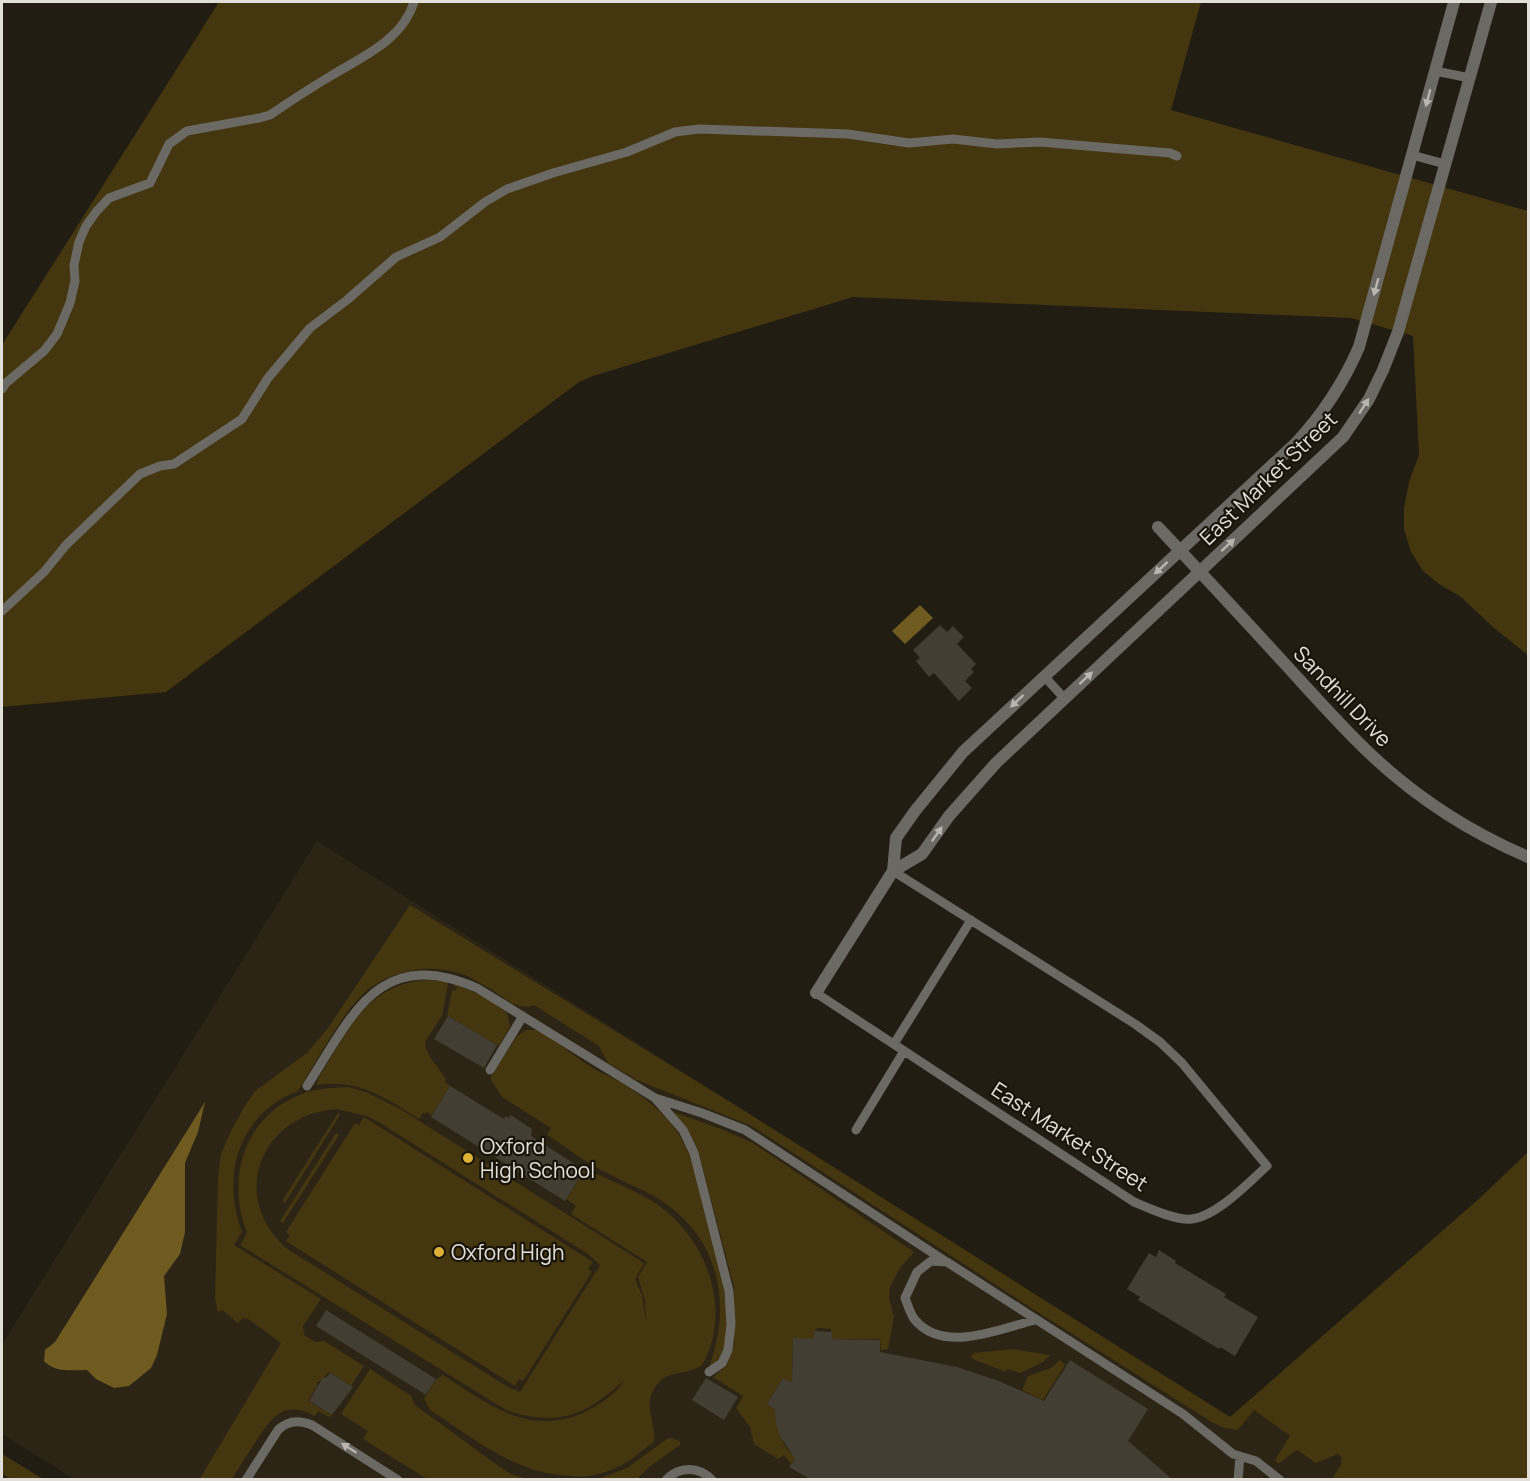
<svg xmlns="http://www.w3.org/2000/svg" width="1530" height="1481" font-family="Manrope,sans-serif">
  <style>
    .built { fill: #2c2515 }
    .green { fill: #44360f; fill-rule: evenodd }
    .water { fill: #6f5a20 }
    .building { fill: #433e33 }
    .lines { fill: none; stroke-linecap: round; stroke-linejoin: round }
    .lane { stroke: #6b6964; stroke-width: 9 }
    .street { stroke: #6b6964; stroke-width: 12 }
    .oneway { fill: #b8b6af }
    .poi-dot { fill: #ddb133; stroke: #18140a; stroke-width: 2 }
    .labels { text-anchor: middle; dominant-baseline: central; stroke-width: 4.5; stroke-linejoin: round; paint-order: stroke }
    .street-label { font-size: 21px; fill: #e2dfd8; stroke: #18140a }
    .poi-label { font-size: 21px; fill: #e2dfd8; stroke: #18140a; text-anchor: start }
  </style>
  <rect width="100%" height="100%" fill="#211d13"/>
  <!-- built -->
  <path class="built" d="M317 841 1230 1417 1294 1362 1528 1479H74L2 1434V1344Z"/>
  <!-- green -->
  <path class="green" d="M219 2H1201L1171 110 1528 211V655L1494 628 1461 597 1439 584 1423 571 1411 552 1404 529V508L1409 482 1419 455 1413 336 1351 318 853 297 593 376 579 382 166 692 2 707V345Z
    M410 905 727 1100 1230 1417 1481 1197 1528 1152V1479H1332L1341 1465 1342 1458 1338 1454 1316 1463 1297 1450 1278 1464 1275 1460 1290 1436 1254 1410 1238 1430 1224 1428 1212 1422 1036 1311 752 1126 637 1080 608 1063 599 1046 534 1005C520 1011 508 1001 497 993 487 987 476 980 465 975 431 962 388 970 362 995 339 1018 316 1063 298 1091 238 1114 221 1175 242 1232L234 1245 321 1299 303 1326 304 1335 316 1342 324 1341 364 1366 351 1386 329 1372 319 1382H317V1386L308 1401 333 1416 329 1417 318 1411 315 1416C283 1399 271 1418 255 1443 247 1455 239 1467 232 1479L199 1480 281 1343 248 1319 243 1318 238 1323 222 1310 218 1313 215 1298 218 1176 221 1154 230 1133 243 1109 255 1091 307 1053 328 1028Z
    M426 980 447 981 448 984 442 1016 426 1040 425 1047 432 1060 446 1079 445 1082 450 1086 432 1115 427 1112 425 1114 423 1113 419 1119C384 1097 359 1079 316 1085L319 1077C347 1032 367 984 426 980Z
    M455 983 488 999 507 1013 510 1026 499 1046 448 1016 447 1017 452 990 455 991 457 987 453 986Z
    M526 1030H536L547 1036C563 1046 589 1068 604 1074 625 1083 651 1101 667 1119 677 1130 685 1144 691 1158 697 1175 700 1194 704 1211 713 1244 748 1347 709 1367 732 1306 720 1239 662 1201 643 1189 621 1181 601 1170 582 1160 565 1146 547 1135L551 1128 502 1097 490 1078 517 1036Z
    M348 1087 366 1092 402 1110 644 1263 635 1279 642 1295 646 1323 645 1301 638 1277 647 1262 571 1214 576 1206 566 1199 584 1171 591 1174H597C620 1185 647 1195 666 1211 710 1248 730 1311 704 1362 697 1375 673 1369 660 1381 639 1404 657 1419 654 1442 643 1449 636 1457 625 1463 615 1470 602 1473 591 1476 523 1481 482 1444 430 1410L424 1399 436 1380 443 1375C489 1405 532 1439 589 1410 602 1403 617 1393 624 1380 586 1416 558 1427 506 1410L240 1245 247 1232C225 1178 245 1115 302 1094 317 1088 333 1088 348 1087ZM337 1109 367 1116 380 1123 588 1254 600 1265 520 1392 508 1387 289 1250C227 1199 260 1114 337 1109Z
    M674 1112 721 1129 753 1143 914 1252 900 1268 890 1287 889 1298 894 1317 888 1349 881 1350 880 1339H832L831 1329 817 1328 814 1332V1339H793L792 1383 783 1378 767 1404 775 1409C776 1429 781 1445 796 1458L791 1464 784 1455 778 1459 754 1444 750 1427 736 1408 743 1396 713 1377 726 1366 734 1345V1287L699 1154 688 1130Z
    M338 1113 340 1115 285 1203 282 1201Z
    M364 1117 593 1262 588 1269 592 1272 523 1381 519 1379 515 1386 286 1241 290 1235 286 1232 355 1123 359 1125Z
    M336 1133 339 1135 283 1223 280 1221Z
    M1013 1349 1050 1355 1043 1362 1020 1373 1007 1369 1006 1372 975 1360 970 1357 974 1353Z
    M1060 1360 1065 1365 1043 1400 1022 1390 1028 1376 1051 1368Z
    M370 1369 411 1396 415 1405 500 1467 511 1474 528 1479H427L363 1439 368 1431 341 1414Z
    M672 1438 680 1441V1445L648 1468 637 1479H598L627 1468 667 1439Z
    M2 1454 43 1479H10L2 1474Z"/>
  <!-- water -->
  <path class="water" d="M920 605 933 618 905 644 892 631Z
    M205 1102 198 1132 185 1163V1232L180 1254 164 1276 167 1314 157 1355 151 1368 129 1386 114 1388 96 1379 87 1370C72 1370 55 1373 44 1361L45 1350 55 1342Z"/>
  <!-- building -->
  <path class="building" d="M940 625 947 632 953 626 964 637 957 644 976 664 971 669 974 672 965 681 972 688 959 701 934 673 929 677 916 661 920 658 913 650Z
    M448 1016 497 1045 484 1068 434 1039Z
    M450 1086 504 1119 506 1116 509 1118 511 1115 532 1129 531 1136 584 1170 565 1201 431 1117Z
    M1159 1250 1176 1261 1175 1263 1226 1294 1224 1297 1258 1317 1235 1356 1220 1347 1219 1349 1138 1300 1140 1297 1127 1289 1149 1253 1156 1257Z
    M326 1310 436 1379 426 1395 316 1326Z
    M814 1331 832 1332V1339L880 1340V1352L957 1367 999 1381 1044 1401 1070 1360 1148 1409 1128 1441 1172 1479H810L789 1467 795 1459 780 1436 776 1424 775 1409 767 1404 783 1378 792 1383 793 1338 814 1339Z
    M330 1373 353 1387 332 1415 309 1401 323 1377 326 1378Z
    M706 1378 738 1397 724 1420 692 1400Z"/>
  <g class="lines">
    <!-- lane -->
    <path class="lane" d="M1435 71 1470 78
      M1412 155 1445 164
      M2 389 6 383 44 351 57 334 70 303 75 281 74 265 79 242 86 226 96 212 109 198 150 183 169 144 187 131 259 118 270 115C289 102 309 89 329 77 361 57 402 41 414 2
      M2 611 44 572 66 545 140 474 160 466 174 464 242 419 268 378 310 328 347 300 396 257 440 237 485 202 507 189 553 173 627 152 675 132 699 129 848 134 909 143 953 139 997 144 1040 142 1170 153 1177 156
      M1044 676 1064 698
      M816 993 1134 1202C1148 1208 1176 1221 1192 1219 1217 1216 1248 1183 1267 1166L1182 1063 1160 1042 1135 1024 893 871
      M894 1044 971 920
      M490 1070 523 1016
      M307 1086C352 1016 379 945 477 988L655 1098 683 1130 694 1153 729 1291 731 1324 728 1350 722 1363 709 1372
      M655 1098 702 1113 745 1130 945 1261
      M856 1130 904 1051
      M1035 1320C999 1329 944 1354 915 1320 910 1314 908 1305 905 1298L917 1272 931 1261 947 1262 1183 1414 1233 1454 1256 1461 1280 1480
      M246 1480 278 1430C288 1420 300 1420 312 1425L398 1480
      M666 1480C679 1466 699 1466 712 1480
      M1238 1480 1240 1456"/>
    <!-- street -->
    <path class="street" d="M1158 527C1200 572 1243 618 1285 664 1308 689 1332 716 1356 740 1405 790 1465 830 1528 857
      M893 871 922 854 949 816 996 763 1343 437 1369 399 1383 370 1398 332 1491 2
      M816 993 893 871 896 838 915 811 963 752 1296 443C1323 414 1343 384 1359 347L1454 2"/>
  </g>
  <!-- one-way arrows -->
  <defs><path id="oneway-solid" d="M-6-.8H1V-3.2L6.5 0L1 3.2V.8H-6Z" transform="scale(1.5)"/></defs>
  <g class="oneway">
    <use href="#oneway-solid" transform="translate(1428 98) rotate(105)"/>
    <use href="#oneway-solid" transform="translate(1376 287) rotate(105)"/>
    <use href="#oneway-solid" transform="translate(1364 406) rotate(-58)"/>
    <use href="#oneway-solid" transform="translate(1228 545) rotate(-43)"/>
    <use href="#oneway-solid" transform="translate(1161 568) rotate(137)"/>
    <use href="#oneway-solid" transform="translate(1086 678) rotate(-43)"/>
    <use href="#oneway-solid" transform="translate(1017 701) rotate(137)"/>
    <use href="#oneway-solid" transform="translate(937 834) rotate(-55)"/>
    <use href="#oneway-solid" transform="translate(349 1448) rotate(-148)"/>
  </g>
  <!-- markers -->
  <g class="poi-dot">
    <circle cx="468" cy="1158" r="6"/>
    <circle cx="439" cy="1252" r="6"/>
  </g>
  <g class="labels">
    <!-- street labels -->
    <g class="street-label">
      <text transform="translate(1268 478) rotate(-44)">East Market Street</text>
      <text transform="translate(1343 696) rotate(46)">Sandhill Drive</text>
      <text transform="translate(1070 1136) rotate(33)">East Market Street</text>
    </g>
    <!-- poi labels -->
    <g class="poi-label">
      <text x="480" y="1146">Oxford<tspan x="480" dy="24">High School</tspan></text>
      <text x="451" y="1252">Oxford High</text>
    </g>
  </g>
  <!-- border -->
  <rect width="1530" height="1481" fill="none" stroke="#e2dfd8" stroke-width="6"/>
</svg>
